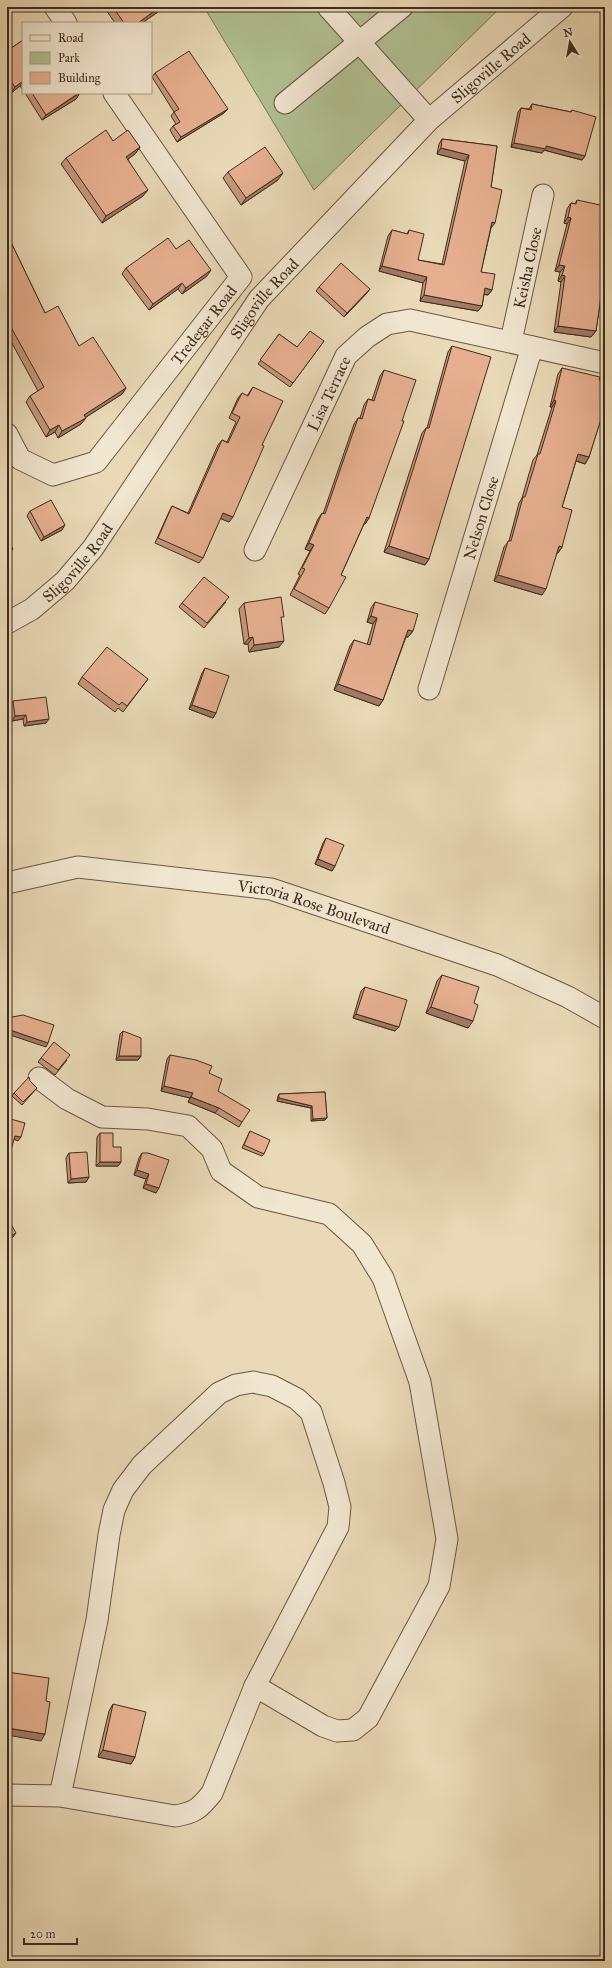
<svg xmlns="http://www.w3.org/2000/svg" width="612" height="1968" font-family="'IM FELL Great Primer',serif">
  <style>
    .green { fill: #b1c092; stroke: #787656 }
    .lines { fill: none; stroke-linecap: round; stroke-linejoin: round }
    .minor-casing { stroke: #6a5742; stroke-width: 23 }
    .minor { stroke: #f1e6d0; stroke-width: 21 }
    .wall { fill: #c6977c; stroke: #3f2c1b }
    .shaded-wall { fill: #a17b65; stroke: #3f2c1b }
    .building { fill: #e6b090; stroke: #3f2c1b }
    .labels { text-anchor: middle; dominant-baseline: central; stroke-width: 3; stroke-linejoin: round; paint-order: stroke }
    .street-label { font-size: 16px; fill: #3f2c1b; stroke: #f1e6d0 }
  </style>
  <rect width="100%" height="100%" fill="#e9d9b6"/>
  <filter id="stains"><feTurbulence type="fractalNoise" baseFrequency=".005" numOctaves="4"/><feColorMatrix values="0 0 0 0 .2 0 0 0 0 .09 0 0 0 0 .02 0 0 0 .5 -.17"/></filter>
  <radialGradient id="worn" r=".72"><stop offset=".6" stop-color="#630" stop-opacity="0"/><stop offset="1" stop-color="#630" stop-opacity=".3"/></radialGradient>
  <!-- green -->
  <path class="green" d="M204 7H501L314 190Z"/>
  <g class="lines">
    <defs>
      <g id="minor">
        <path d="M55 7 66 23"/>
        <path d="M328 7 429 120"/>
        <path d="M285 103 402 7"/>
        <path id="s1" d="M511 341 543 195"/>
        <path id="s2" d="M7 434 20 459 53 475 96 462 241 277 114 93"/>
        <path id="s3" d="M255 550 346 356 367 337 387 324 410 320 605 363"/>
        <path id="s4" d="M7 623 32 609 65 581 93 548 259 299 429 120 562 7"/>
        <path id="s5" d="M429 689 532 347"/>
        <path id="s6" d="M7 883 78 867 271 889 497 965 568 997 605 1018"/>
        <path d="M39 1078 67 1099 102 1117 148 1119 188 1126 212 1149 221 1171 258 1197 329 1214 362 1244 383 1278 420 1382 447 1539 439 1586 368 1718 353 1730 337 1731 323 1726 255 1686"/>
        <path d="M7 1795 60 1796 175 1816C195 1813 200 1808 212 1793L255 1686 338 1527 340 1507 334 1483 311 1412 297 1399 272 1386 253 1382 236 1385 219 1393 142 1465 123 1490 114 1510 109 1535 97 1620 60 1796"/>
      </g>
    </defs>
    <!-- minor casing -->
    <use href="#minor" class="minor-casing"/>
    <!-- minor -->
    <use href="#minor" class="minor"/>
  </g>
  <!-- wall -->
  <path class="wall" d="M104 7H165L142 23H115Z
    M23 40V90L20 86 11 93 7 87V51Z
    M155 73 228 109 224 113 177 142 170 130 173 126 176 124 171 116 174 112 152 77Z
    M25 93H80L76 99 42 120Z
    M532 104 571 112 572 110 585 156 582 160 544 150 542 153 511 147 518 112 521 108 529 109Z
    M442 139 497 146 491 187V228L481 272 492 290 488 295 484 294 482 306 478 311 420 301 423 283 379 271 388 236 392 230 407 234 409 230 418 260 442 264 465 161 437 154 439 144Z
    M113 141 140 147 135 154 128 159 143 196 102 223 61 164 66 158Z
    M228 172 278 180 241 205 223 178Z
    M577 200 601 296 596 331 591 337 554 332 561 282 558 281 560 272 555 271 567 224 564 223 567 209 571 203 575 204Z
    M7 234 45 313 79 346 126 388 122 394 86 417 81 424 58 438 55 432 46 437 26 402 30 396 38 391 7 334Z
    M176 249 207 276 182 294 178 289 149 310 122 274 126 268Z
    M319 287 366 294 344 317 316 291Z
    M279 334 297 347 324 341 290 387 258 364Z
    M452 346 429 559 425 565 384 552 422 433 426 428H427L448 352Z
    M562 368 599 380 601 418 589 457 585 464 576 461 562 507V547L558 553H557L542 595 494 581 504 547 509 541 519 503 522 498 533 460 537 455 552 407H550L558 374Z
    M384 370 369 518 365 524H364L341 575 329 608 325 614 290 595 300 575 298 574 310 551 305 549 318 519 322 513 323 514 354 424 358 418H360L364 405 368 399 372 400 380 376Z
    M253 387 262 445 229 522 220 518 203 558 199 563 155 543 169 512 172 506 188 513 218 445 222 440 227 442 236 422 229 418 238 398 242 393 247 396Z
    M30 511 62 530 41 541 27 516Z
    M226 602 204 628 179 607 182 603Z
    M375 602 413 631 408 637H406L383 700 379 706 334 690 350 646 354 640 367 645 373 624 367 622 371 608Z
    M244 603 281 621 279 647 249 652 248 644H244L239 609Z
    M205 668 216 713 213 718 189 709 202 673Z
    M82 677 148 679 123 712 118 708 115 712 78 684Z
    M13 701 46 723 24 726 23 719 12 721 10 706Z
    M326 838 335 866 332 871 315 864 323 843Z
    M442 975 474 1003 468 1028 426 1013 437 981Z
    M365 987 399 1027 395 1031 353 1018 361 991Z
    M123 1031 141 1056 138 1060H116L120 1034Z
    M170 1055 209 1073 218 1091 242 1122 239 1127 215 1113 188 1102 190 1098 161 1091 167 1059Z
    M41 1058 67 1060 55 1075 38 1062Z
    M30 1081 37 1088 22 1105 12 1096 14 1093Z
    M325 1092 327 1118 325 1120 311 1121V1108L277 1101 278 1096 279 1094Z
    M250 1131 264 1154 262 1156 242 1148Z
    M100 1133 113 1147 121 1162 118 1166H96L97 1137Z
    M69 1153 89 1177 86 1182 68 1183 66 1158Z
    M142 1153 156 1193 143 1188 146 1179 134 1175 139 1158Z
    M113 1704 135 1757 131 1764 98 1757 109 1711Z"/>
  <!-- shaded-wall -->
  <path class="shaded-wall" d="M160 7H165L142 23H138Z
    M23 81 20 86 11 93 15 87Z
    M80 93 76 99 42 120 46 115Z
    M228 109 224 113 177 142 181 137Z
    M514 143 546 146 585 156 582 160 544 150 542 153 511 147Z
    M140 147 135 154 122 163 126 157Z
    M441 148 469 155 465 161 437 154Z
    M283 173 278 180 241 205 246 198Z
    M148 190 143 196 102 223 106 216Z
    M568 217 571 218 567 224 564 223Z
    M492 222 495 223 491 228Z
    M11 228 7 234V230Z
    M559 265 565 266 560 272 555 271Z
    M382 266 427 277 423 283 379 271Z
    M211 270 207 276 182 294 186 288Z
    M562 275 565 276 561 282 558 281Z
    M182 283 178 289 149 310 153 304Z
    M485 288 492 290 488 295 481 294Z
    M370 289 366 294 344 317 347 313Z
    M602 289 605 290V297L598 295Z
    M424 295 482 306 478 311 420 301Z
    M558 326 596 331 591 337 554 332Z
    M126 388 122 394 80 421 84 415Z
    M554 400 556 401 552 407H550Z
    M86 418 81 424 58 438 62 431Z
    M59 425 55 432 46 437 50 430Z
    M578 454 589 457 585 464 574 460Z
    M223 513 233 517 229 522 219 518Z
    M367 517 369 518 365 524 362 523Z
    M65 525 62 530 41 541 44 537Z
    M309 543 314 545 310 551 305 549Z
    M389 546 429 559 425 565 384 552Z
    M559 546 562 547 558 553 554 552Z
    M13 549 8 555 7 556V551Z
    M498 575 546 589 542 595 494 581Z
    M371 616 377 618 373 624 367 622Z
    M408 630 413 631 408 637 404 636Z
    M253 637 248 644H244L249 638Z
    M284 641 279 647 249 652 254 645Z
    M338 684 383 700 379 706 334 690Z
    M192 705 216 713 213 718 189 709Z
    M26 715 23 719 12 721 15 716Z
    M49 719 46 723 24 726 27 722Z
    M318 859 335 866 332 871 315 864Z
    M431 1007 473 1021 468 1028 426 1013Z
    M356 1014 399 1027 395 1031 353 1018Z
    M7 1029 48 1043 46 1047 7 1034Z
    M119 1056H141L138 1060H116Z
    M164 1086 193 1093 190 1098 161 1091Z
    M191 1097 219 1108 215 1113 188 1102Z
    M279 1098 312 1106 311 1108 277 1101Z
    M327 1118 325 1120 311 1121 313 1119Z
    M15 1136 21 1137 18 1141 13 1139Z
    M9 1149 11 1150 9 1153H7Z
    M100 1162H121L118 1166H96Z
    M137 1170 149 1174 146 1179 134 1175Z
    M89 1177 86 1182 68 1183 71 1179Z
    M146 1184 159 1188 156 1193 143 1188Z
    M16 1233 13 1237 7 1240V1238Z
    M7 1728 45 1734 41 1741 7 1735Z
    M103 1750 135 1757 131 1764 98 1757Z"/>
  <!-- building -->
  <path class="building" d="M113 7H160L138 23H124Z
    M23 40V81L15 87 7 75V51Z
    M189 51 228 109 181 137 173 126 180 122 174 112 179 109 155 73Z
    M32 93H79L46 115Z
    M532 104 571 112 572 110 596 117 585 156 546 146V149L514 143 521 108 531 110Z
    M106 130 113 141 128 130 140 147 126 157 148 190 106 216 66 158Z
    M442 139 497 146 491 187 502 190 495 223 492 222 481 272 495 274 492 290 485 288 482 306 424 295 427 277 382 266 392 230 408 234 409 230 424 234 418 260 444 265 469 155 441 148Z
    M265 147 283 173 246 198 228 172Z
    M577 200 605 206V290L602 289 596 331 558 326 565 276 562 275 565 266 559 265 571 218 568 217 571 203 576 204Z
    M7 220 11 228 7 230Z
    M7 234 45 313 58 306 79 346 93 337 126 388 84 415 86 418 62 431 59 425 50 430 30 396 44 387 7 320Z
    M168 238 176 249 189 240 211 270 186 288 182 283 153 304 126 268Z
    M341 263 370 289 347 313 319 287Z
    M310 331 324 341 293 383 260 360 279 334 297 347Z
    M452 346 491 357 429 559 389 546 426 428H429Z
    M562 368 600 377 599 380 605 381V413H603L589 457 578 454 562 507 572 510 562 547 559 546 546 589 498 575 508 541H511L523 497H525L538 454H540L556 401 554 400Z
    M384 370 416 380 402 421H404L369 518 367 517 341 575 346 577 329 608 294 589 305 569 302 568 314 545 309 543 322 513 325 514 358 418 362 419 368 399 374 401Z
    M253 387 283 401 262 445 264 446 233 517 223 513 203 558 158 538 172 506 189 514 222 440 228 443 240 417 232 413 242 393 248 396Z
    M51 500 65 525 44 537 30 511Z
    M7 538 13 549 7 551Z
    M7 557 10 564 7 565Z
    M204 577 229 597 207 623 182 603Z
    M281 597 284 617H281L284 641 254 645 253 637 249 638 244 603Z
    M375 602 418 614 413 631 408 630 383 700 338 684 354 640 370 645 377 618 371 616Z
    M107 647 148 679 127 706 122 702 119 705 82 677Z
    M205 668 229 676 216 713 192 705Z
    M46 697 49 719 27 722 26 715 15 716 13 701Z
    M326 838 344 845 335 866 318 859Z
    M442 975 479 987 474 1003 478 1005 473 1021 431 1007Z
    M365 987 407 1000 399 1027 356 1014Z
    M23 1015 54 1025 48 1043 7 1029V1018Z
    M123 1031 141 1038V1056H119Z
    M54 1042 70 1055 58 1070 41 1058Z
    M170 1055 196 1060 212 1066 209 1073 222 1079 218 1091 250 1110 242 1122 219 1108 191 1097 193 1093 164 1086Z
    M29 1077 30 1081 37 1088 23 1102 14 1093Z
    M325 1092 327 1118 313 1119 312 1106 279 1098V1094Z
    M7 1118 25 1123 21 1137 15 1136 11 1150 9 1149 7 1153Z
    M250 1131 270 1140 264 1154 244 1145Z
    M100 1133H113V1147H121V1162H100Z
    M87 1152 89 1177 71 1179 69 1153Z
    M142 1153H148L169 1160 159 1188 146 1184 149 1174 137 1170Z
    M7 1217 16 1233 7 1238Z
    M7 1672 49 1678 46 1701 50 1702 45 1734 7 1728Z
    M113 1704 146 1712 135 1757 103 1750Z"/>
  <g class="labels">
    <!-- street labels -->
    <g class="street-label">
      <text stroke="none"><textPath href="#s4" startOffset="742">Sligoville Road</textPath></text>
      <text stroke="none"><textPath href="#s1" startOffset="75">Keisha Close</textPath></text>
      <text stroke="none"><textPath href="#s4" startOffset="418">Sligoville Road</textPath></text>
      <text stroke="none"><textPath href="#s2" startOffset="284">Tredegar Road</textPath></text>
      <text stroke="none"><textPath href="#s3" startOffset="173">Lisa Terrace</textPath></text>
      <text stroke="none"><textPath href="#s5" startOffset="179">Nelson Close</textPath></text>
      <text stroke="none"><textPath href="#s4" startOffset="94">Sligoville Road</textPath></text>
      <text stroke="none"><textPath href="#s6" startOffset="313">Victoria Rose Boulevard</textPath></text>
    </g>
  </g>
  <!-- margin -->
  <rect width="612" height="1968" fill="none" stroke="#e9d9b6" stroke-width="24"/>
  <rect x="8" y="8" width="596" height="1952" fill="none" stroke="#3f2c1b" stroke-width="2"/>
  <rect x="12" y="12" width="588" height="1944" fill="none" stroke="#3f2c1b"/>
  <!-- legend -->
  <rect x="22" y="22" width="130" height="72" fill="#f1e6d0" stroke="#aa9c88"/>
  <rect x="30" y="35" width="20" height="6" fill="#f1e6d0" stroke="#aa9c88"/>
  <text x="58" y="42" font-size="12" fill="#3f2c1b">Road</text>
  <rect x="30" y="52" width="20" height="12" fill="#b1c092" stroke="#aa9c88"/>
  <text x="58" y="62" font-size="12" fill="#3f2c1b">Park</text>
  <rect x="30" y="72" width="20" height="12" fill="#e6b090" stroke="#aa9c88"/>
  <text x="58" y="82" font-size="12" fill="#3f2c1b">Building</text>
  <!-- north arrow -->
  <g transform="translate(570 42) rotate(349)" stroke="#f1e6d0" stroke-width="3" paint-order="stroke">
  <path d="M0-3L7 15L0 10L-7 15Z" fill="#3f2c1b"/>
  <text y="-6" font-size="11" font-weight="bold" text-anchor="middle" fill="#3f2c1b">N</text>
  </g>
  <!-- scale -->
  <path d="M24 1938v6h53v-6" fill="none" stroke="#3f2c1b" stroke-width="2"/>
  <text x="30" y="1938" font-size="12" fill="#3f2c1b" stroke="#f1e6d0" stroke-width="3" paint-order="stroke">20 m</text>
  <rect width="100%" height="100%" filter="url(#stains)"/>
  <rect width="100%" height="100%" fill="url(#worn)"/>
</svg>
